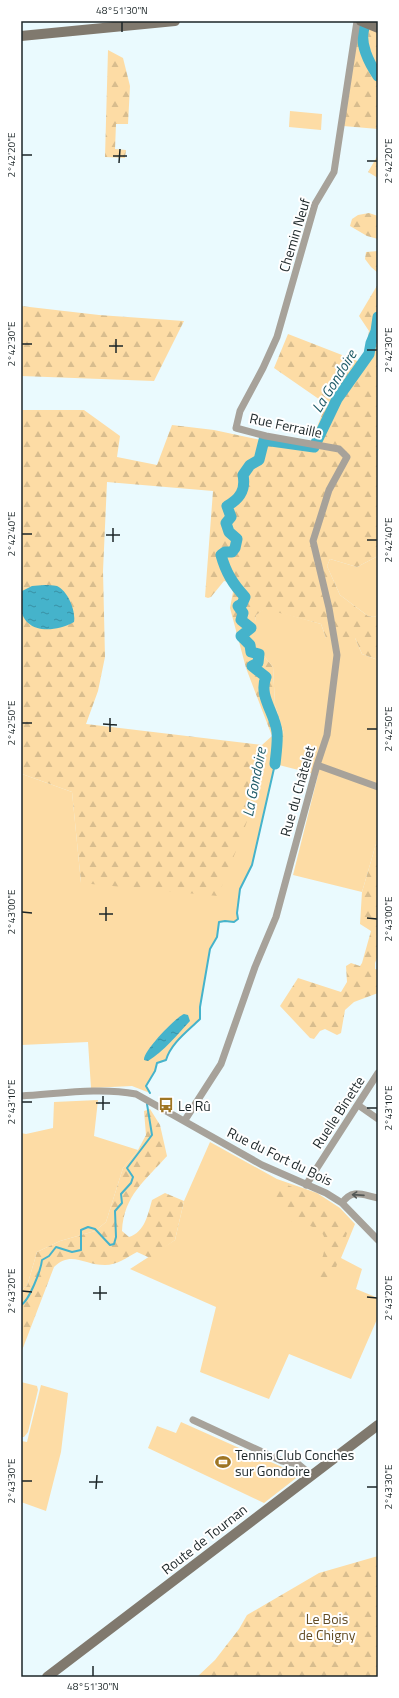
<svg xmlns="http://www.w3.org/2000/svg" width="399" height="1698" font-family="'Titillium Web',sans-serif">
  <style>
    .green { fill: #fddca5 }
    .forest { fill: url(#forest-firs) }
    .water { fill: url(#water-ripples) }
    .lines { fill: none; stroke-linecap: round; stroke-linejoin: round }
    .stream { stroke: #45b3cb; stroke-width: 2 }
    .river { stroke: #45b3cb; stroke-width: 11 }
    .minor { stroke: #a7a29a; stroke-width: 7 }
    .secondary { stroke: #80796e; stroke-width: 10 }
    .oneway { stroke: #545856 }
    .ticks { fill: none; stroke: #1c2628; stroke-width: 1.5 }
    .labels { text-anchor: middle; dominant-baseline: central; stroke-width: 4; stroke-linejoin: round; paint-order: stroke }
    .street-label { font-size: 14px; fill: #1c2628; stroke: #fff }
    .poi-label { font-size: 14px; fill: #1c2628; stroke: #fff; text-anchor: start }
    .park-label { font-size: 14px; fill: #634c24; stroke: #fff }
    .water-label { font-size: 15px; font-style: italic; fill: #1f5b68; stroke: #fff }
    .neatline { fill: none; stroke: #1c2628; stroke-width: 1.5 }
    .ticks-label { font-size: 10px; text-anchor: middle; fill: #1c2628 }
  </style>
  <defs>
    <pattern id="forest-firs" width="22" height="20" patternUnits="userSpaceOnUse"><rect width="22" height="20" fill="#fddca5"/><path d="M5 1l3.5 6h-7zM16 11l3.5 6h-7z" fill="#d8bd8e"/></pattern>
    <pattern id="water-ripples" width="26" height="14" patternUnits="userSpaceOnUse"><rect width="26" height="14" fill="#45b3cb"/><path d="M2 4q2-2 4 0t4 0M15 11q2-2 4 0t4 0" fill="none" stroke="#3991a5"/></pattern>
  </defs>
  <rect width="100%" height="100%" fill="#eafafe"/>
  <!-- green -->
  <path class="green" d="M290 111 322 114 321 130 289 127Z
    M378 556V615L374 617 368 616 340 595 327 566 330 559 357 567Z
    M265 608 321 624 326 638H355L362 654 378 660V837L362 892 293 875 318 775 275 764 252 865 240 889 237 913 238 919 234 922 225 921 219 922 217 937 210 949 200 1007V1019C188 1030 171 1043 166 1060L157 1063 155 1071 146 1086 150 1093 132 1086 91 1088 88 1042 21 1045V772L22 774 72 792 81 883 262 758V745L272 736 278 746 284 734 275 705 273 667 264 656 253 636 256 615Z
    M98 1100 94 1136 138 1150 123 1168 106 1222 95 1231 60 1241 37 1252 27 1286 21 1290V1133L26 1134 53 1128 54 1102Z
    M210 1142 277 1179 317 1193 340 1208 355 1224 341 1258 362 1269 356 1289 378 1298V1317L351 1379 289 1354 269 1399 200 1372 216 1307 130 1269 175 1240 184 1201Z
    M21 1382 37 1386 38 1390 28 1432 24 1437H21Z
    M41 1385 68 1393 61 1452 46 1511 21 1502V1441L27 1442Z
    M181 1422 300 1475 264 1503 148 1448 157 1426 176 1433Z"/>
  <!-- forest -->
  <path class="forest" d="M361 21H378V129L343 126 356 36Z
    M108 50 123 58 130 86 128 124H116L115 149 126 150 125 158 105 157Z
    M378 155V178L368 172Z
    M369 213 378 216V239L367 236 350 226 352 219 358 215Z
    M378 251V273L371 267 365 259 366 252Z
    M378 284V556L357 567 330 559 327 566 340 595 368 616 374 617 378 615V660L362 654 355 638H326L321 624 265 609 256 615 254 636 264 656 273 667 275 705 284 734 285 744 278 746 272 736 246 668 230 608 233 592 229 582 224 581 211 597 208 598 205 597 213 491 107 482 103 571 105 657 98 691 86 724 262 745C261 798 237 847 218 896L81 883 72 792 22 774 21 772V410H84L120 436 117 457 157 465 172 425 214 430 308 450 326 404 274 368 288 334 360 362 366 352 369 331 359 316Z
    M21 306 99 315 184 321 154 381 21 376Z
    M378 837V955L375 963V969L378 970V993L354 1002 345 1010 341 1033 337 1035 325 1029 320 1031 314 1039 310 1038 280 1006 298 978 341 992 347 982 346 966 351 963 360 966 362 963 371 931 360 924 362 892Z
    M150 1109 160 1125 167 1156C145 1181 124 1195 122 1231L129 1237C145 1232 148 1214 152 1200L165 1193 184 1201 175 1240 150 1258 137 1252C126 1258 117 1265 105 1265 84 1265 71 1250 54 1267L21 1353V1290L27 1286 37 1252 60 1241 95 1231 106 1222 123 1168 138 1150 146 1135 144 1111Z
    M280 1182 319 1198 340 1213V1226L347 1233 332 1280 325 1285 317 1282 316 1276C321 1260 335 1234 313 1227 305 1224 299 1225 291 1221L293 1214 275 1204 270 1193 275 1183Z
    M378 1556V1677H197L215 1660 239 1629 247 1615 319 1573Z"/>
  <!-- water -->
  <path class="water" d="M44 585C48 585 53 585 57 586 68 591 76 611 74 622 46 637 13 630 22 591L32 586Z
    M184 1014 188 1015 190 1021C177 1035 164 1051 148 1061L144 1060C143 1051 176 1017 184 1014Z"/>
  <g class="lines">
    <!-- stream -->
    <path class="stream" d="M150 1093 146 1086 155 1071 157 1063 166 1060C171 1043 188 1031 200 1019V1007L210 949 217 937 219 922 225 921 234 922 238 919 237 913 240 889 252 865 275 764
      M21 1305C29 1301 41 1270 42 1260L49 1256 56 1247 72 1252 81 1250V1230L88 1227 95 1229 110 1245 114 1244 116 1237 115 1211 122 1203 121 1194 131 1183 133 1177 127 1168 152 1135 147 1104"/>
    <!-- river -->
    <path class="river" d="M364 28C359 43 369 63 378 76
      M275 764C276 754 278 742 277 732 275 713 258 696 266 677L252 666 258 663 259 654 251 652 250 645 241 636 251 628 241 620 243 613 238 606 242 604 245 597C233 584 226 573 221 555L225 552H232L235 548 237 539 229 532 226 523 231 517 227 506C240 499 246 490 243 475L250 465 259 460 264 440 314 447 337 399 369 354 371 343 376 331 378 317"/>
    <!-- minor -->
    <path class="minor" d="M317 765 378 787
      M21 1096C58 1094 99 1087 136 1094L262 1165 326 1193 342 1203 378 1240
      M358 1105 378 1119
      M185 1120 221 1064 255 967 276 917 317 765 327 735 337 655 329 608 313 541 329 490 347 457 339 449 266 436 236 428 240 411 263 368 277 337 315 204 334 172 357 21
      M306 1185 378 1073
      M342 1203C353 1188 362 1195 378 1198
      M193 1420 282 1461 298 1464 311 1475"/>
    <!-- secondary -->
    <path class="secondary" d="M361 21 378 28
      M21 36 175 21
      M47 1677 378 1425"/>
  </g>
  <!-- one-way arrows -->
  <defs><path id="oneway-shaft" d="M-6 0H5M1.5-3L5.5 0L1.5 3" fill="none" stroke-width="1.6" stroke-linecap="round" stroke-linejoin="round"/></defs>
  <use class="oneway" href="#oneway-shaft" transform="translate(358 1195) rotate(-176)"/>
  <!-- ticks -->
  <path class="ticks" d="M122 32V22M22 155H32M113 156H127M367 161H377M119 163 120 149M22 344H32M109 346H123M367 350H377M116 353V339M22 534H32M106 535H120M367 540H377M113 542V528M22 723H32M103 724 117 725M367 729H377M110 732V718M22 912 32 913M99 914H113M367 918 377 919M106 921V907M22 1102H32M96 1103H110M367 1108H377M103 1110V1096M22 1291 32 1292M93 1293H107M367 1297 377 1298M100 1300V1286M22 1481H32M89 1482H103M367 1487H377M96 1489 97 1475M93 1676V1666"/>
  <!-- icons -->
  <defs>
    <symbol id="bus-bare" viewBox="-9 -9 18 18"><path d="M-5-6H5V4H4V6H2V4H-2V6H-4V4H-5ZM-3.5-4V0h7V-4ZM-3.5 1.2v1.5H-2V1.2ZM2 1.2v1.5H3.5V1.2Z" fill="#9e7523" stroke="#fff" stroke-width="2.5" paint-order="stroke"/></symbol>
    <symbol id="stadium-bare" viewBox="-9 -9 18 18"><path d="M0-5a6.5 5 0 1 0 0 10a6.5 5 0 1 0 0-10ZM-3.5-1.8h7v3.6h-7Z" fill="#9e7523" stroke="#fff" stroke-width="2.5" paint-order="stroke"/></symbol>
  </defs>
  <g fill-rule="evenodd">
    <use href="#bus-bare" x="155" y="1094" width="22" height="22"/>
    <use href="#stadium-bare" x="212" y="1451" width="22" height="22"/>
  </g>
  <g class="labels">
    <!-- street labels -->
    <g class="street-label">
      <text transform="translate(294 235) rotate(-73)">Chemin Neuf</text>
      <text transform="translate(286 425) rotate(12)">Rue Ferraille</text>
      <text transform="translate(297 791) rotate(-74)">Rue du Châtelet</text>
      <text transform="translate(338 1112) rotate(-57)">Ruelle Binette</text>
      <text transform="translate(280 1156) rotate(26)">Rue du Fort du Bois</text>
      <text transform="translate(204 1539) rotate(-38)">Route de Tournan</text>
    </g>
    <!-- poi labels -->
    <g class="poi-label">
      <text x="178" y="1105">Le Rû</text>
      <text x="235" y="1454">Tennis Club Conches<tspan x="235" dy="16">sur Gondoire</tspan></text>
    </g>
    <!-- park labels -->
    <g class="park-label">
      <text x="327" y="1618">Le Bois<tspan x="327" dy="16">de Chigny</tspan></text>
    </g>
    <!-- water labels -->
    <g class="water-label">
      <text transform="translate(334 381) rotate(-58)">La Gondoire</text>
      <text transform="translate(254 782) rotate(-79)">La Gondoire</text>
    </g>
  </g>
  <!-- border -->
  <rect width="399" height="1698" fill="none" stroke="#ffffff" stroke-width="44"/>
  <rect x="22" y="22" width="355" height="1654" class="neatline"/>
  <g class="ticks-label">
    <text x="122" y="14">48°51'30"N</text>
    <text transform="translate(11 155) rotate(-90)" y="4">2°42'20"E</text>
    <text transform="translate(388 161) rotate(-90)" y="4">2°42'20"E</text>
    <text transform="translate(11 344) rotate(-90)" y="4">2°42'30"E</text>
    <text transform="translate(388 350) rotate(-90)" y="4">2°42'30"E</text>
    <text transform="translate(11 534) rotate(-90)" y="4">2°42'40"E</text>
    <text transform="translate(388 540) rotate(-90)" y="4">2°42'40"E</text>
    <text transform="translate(11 723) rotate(-90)" y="4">2°42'50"E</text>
    <text transform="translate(388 729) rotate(-90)" y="4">2°42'50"E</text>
    <text transform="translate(11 912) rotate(-90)" y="4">2°43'00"E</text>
    <text transform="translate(388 919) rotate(-90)" y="4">2°43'00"E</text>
    <text transform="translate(11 1102) rotate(-90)" y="4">2°43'10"E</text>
    <text transform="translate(388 1108) rotate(-90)" y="4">2°43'10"E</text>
    <text transform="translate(11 1291) rotate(-90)" y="4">2°43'20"E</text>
    <text transform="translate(388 1298) rotate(-90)" y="4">2°43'20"E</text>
    <text transform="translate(11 1481) rotate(-90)" y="4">2°43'30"E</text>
    <text transform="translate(388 1487) rotate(-90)" y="4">2°43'30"E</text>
    <text x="93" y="1690">48°51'30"N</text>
  </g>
</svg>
